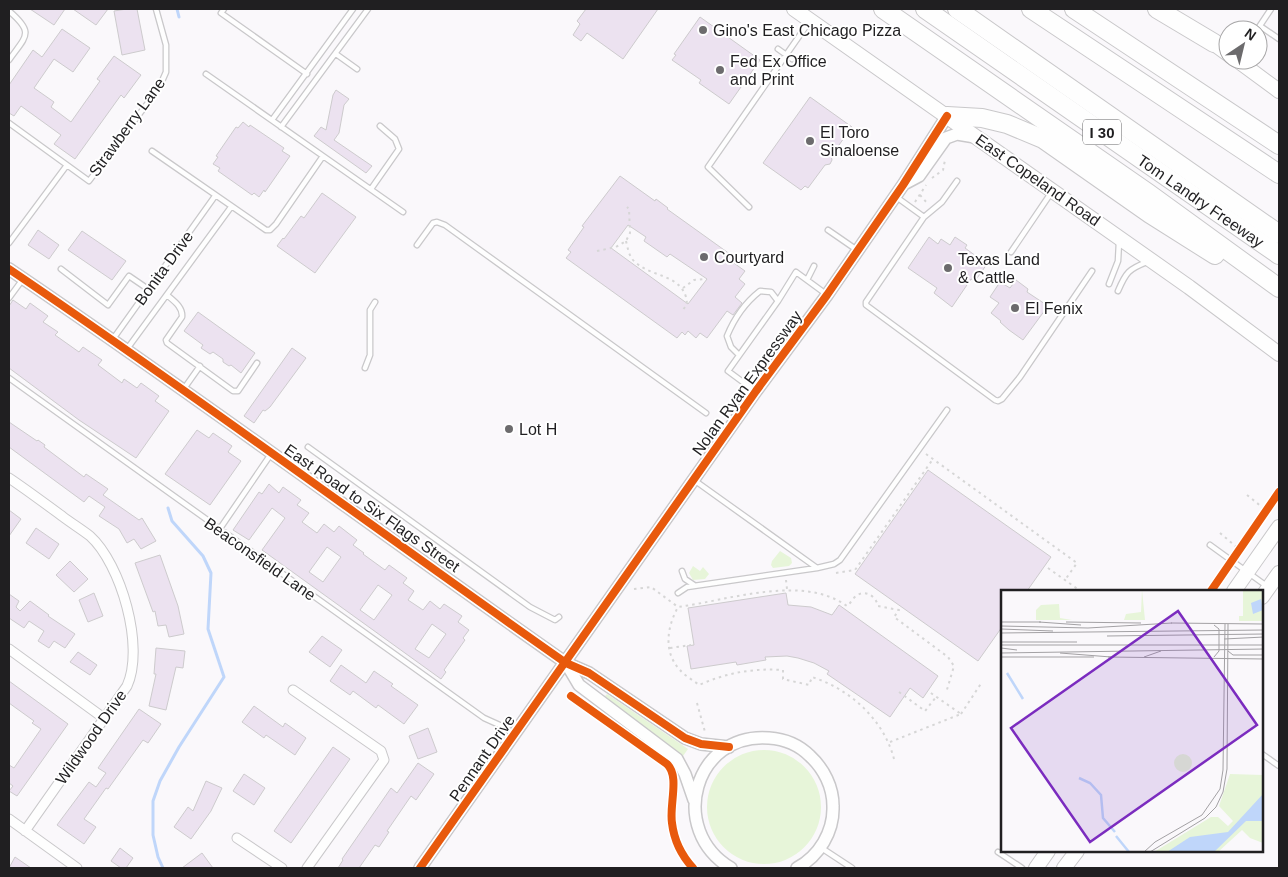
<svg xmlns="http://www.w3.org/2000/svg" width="1288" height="877" font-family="Arial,sans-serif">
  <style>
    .green { fill: #e7f5d9 }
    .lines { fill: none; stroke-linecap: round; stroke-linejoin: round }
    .stream { stroke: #bfd6fa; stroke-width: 3 }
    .building { fill: #ece2f0; stroke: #cdcbcd; fill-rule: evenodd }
    .service-casing { stroke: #c9c8ca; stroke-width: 7 }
    .minor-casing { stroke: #c9c8ca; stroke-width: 11 }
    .tertiary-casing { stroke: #c9c8ca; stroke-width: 14 }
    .secondary-casing { stroke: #c9c8ca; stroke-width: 16 }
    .motorway-casing { stroke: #c9c8ca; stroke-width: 20 }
    .path { stroke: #d6d6d6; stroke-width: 2; stroke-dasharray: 2.5 4; stroke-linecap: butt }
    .service { stroke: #fefefe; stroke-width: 4.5 }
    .minor { stroke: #fefefe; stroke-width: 9 }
    .tertiary { stroke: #fefefe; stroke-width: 11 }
    .secondary { stroke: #fefefe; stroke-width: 14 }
    .motorway { stroke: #fefefe; stroke-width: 18 }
    .cycleway-casing { stroke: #fff; stroke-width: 11 }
    .cycleway { stroke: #e8590c; stroke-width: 8 }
    .poi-dot { fill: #6c6b6d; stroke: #fff; stroke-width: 2 }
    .labels { text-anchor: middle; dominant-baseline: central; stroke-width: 4; stroke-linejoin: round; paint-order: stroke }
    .shield { fill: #fff; stroke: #636264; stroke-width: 1 }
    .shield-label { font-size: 15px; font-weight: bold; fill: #201f21 }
    .poi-label { font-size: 16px; fill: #201f21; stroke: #fff; text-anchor: start }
    .street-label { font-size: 16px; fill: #201f21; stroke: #fff }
    .inset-river { fill: none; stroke: #bfd6fa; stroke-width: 2.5 }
    .inset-road { fill: none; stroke: #a3a1a4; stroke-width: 1 }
    .view { fill: #7b2cbf; fill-opacity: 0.15; stroke: #7b2cbf; stroke-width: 2.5 }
    .inset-edge { fill: none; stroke: #201f21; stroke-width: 2.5 }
  </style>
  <rect width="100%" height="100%" fill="#faf8fb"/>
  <!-- green -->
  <path class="green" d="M780 551 791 558 792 563 789 566 773 568 771 565 772 561Z
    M693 566 700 571 703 567 709 574 705 579 693 580 689 573Z
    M607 694 688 749 683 756 607 698 605 696Z
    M707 807a57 57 0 1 1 114 0a57 57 0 1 1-114 0Z"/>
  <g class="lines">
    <!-- stream -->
    <path class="stream" d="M177 9 179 17
      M163 868 158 857 153 835V801L160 781 179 747 224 677 208 629 211 573 203 556 172 521 168 508"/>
  </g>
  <!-- building -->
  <path class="building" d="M30 9H65L54 25Z
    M73 9H108L96 25Z
    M127 9H137L145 50 122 55 114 11Z
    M586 9H658L623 59 587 33 581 41 573 35 580 24 577 21Z
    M700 17 760 60 729 104 699 83 701 80 672 60 676 55 674 54Z
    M62 29 90 48 73 72 54 59 34 88 54 102 51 107 71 122 100 81 97 79 114 56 141 75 124 98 121 95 75 159 54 144 61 135 21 106 14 116 9 113V85L33 50 42 57Z
    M336 90 349 99 344 105 339 133 334 140 372 166 366 173 314 136 321 127 326 130 333 95Z
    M810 97 852 127 831 156 832 160 830 164 825 165 808 188 805 186 801 190 763 163Z
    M243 122 249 127 250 125 284 148 282 151 290 156 265 192 264 190 259 197 254 193 252 195 218 171 220 168 213 164 218 157 216 156 236 127 238 128Z
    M620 176 655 201 656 199 668 208 667 209 734 257 731 261 745 271 739 279 745 284 735 297 742 303 733 315 727 311 707 338 700 333 696 338 688 331 685 335 682 332 677 338 566 258 571 252 568 250 584 227 582 226ZM628 225 646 237 644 241 667 257 670 254 707 279 688 304 611 248Z
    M322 193 356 217 315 273 277 246 283 238 284 239 301 216 304 218Z
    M38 230 59 245 49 259 28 245Z
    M82 231 126 261 112 280 68 250Z
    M929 237 938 244 941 239 950 245 955 237 967 245 965 248 987 264 975 281 971 279 952 307 934 293 937 288 908 268Z
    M1016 280 1028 289 1027 292 1048 306 1023 340 1009 330 1000 322 1001 321 991 313 999 303 990 297 1000 282 1010 288Z
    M13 300 26 309 30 303 48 316 43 322 58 332 55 335 79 352 83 347 102 360 98 365 122 383 124 379 137 388 141 383 159 396 155 401 169 411 136 458 79 420 9 368V306Z
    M198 312 255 353 241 373 231 365 229 366 223 362V359L213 352 210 354 201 348 203 345 184 331Z
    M292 348 306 358 270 407 265 411 263 410 254 423 244 416Z
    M9 422 37 441 38 440 45 445 44 447 84 477 86 474 108 489 103 495 139 520 142 518 156 541 141 549 134 539 127 543 119 529 99 516 105 507 89 496 84 502 9 447Z
    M197 430 209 438 213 433 232 446 228 452 241 461 210 505 165 474Z
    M928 470 1051 557 1027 591H1002V627L978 661 855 574Z
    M269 484 279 493 283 487 301 500 297 505 309 513 302 522 317 533 324 524 334 532 339 526 357 540 353 545 364 553 363 554 385 570 389 565 407 578 403 583 414 591 408 600 423 610 430 601 440 609 444 604 462 616 458 622 469 630 463 638 465 640 444 670 446 672 441 679 262 550 285 518 272 508 249 540 233 530 259 492 262 494ZM327 547 341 557 323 582 309 572ZM378 585 392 595 374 620 360 610ZM432 624 446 634 429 658 415 649Z
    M9 510 21 519 9 536Z
    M36 528 59 544 49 559 26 543Z
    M160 555 178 606 184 634 169 637 166 625 158 626 155 611 153 612 135 563Z
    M70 561 88 579 74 592 56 575Z
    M94 593 103 616 88 622 79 600Z
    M786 593 788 605 811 607 832 615 839 605 938 676 923 698 910 688 890 717 827 674 829 671 814 663 798 658 787 656 765 657 766 660 737 665 736 662 691 669 687 646 694 645 688 608Z
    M9 594 19 601 16 607 20 611 30 601 49 615 48 616 75 634 65 648 54 641 49 648 38 641 44 631 29 621 24 628 9 618Z
    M322 636 342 650 330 667 309 652Z
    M156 648 185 651 183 668 176 667 166 710 149 706 156 674H154Z
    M78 652 97 665 90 675 70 662Z
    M341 665 366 683 374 671 393 684 391 686 418 705 404 724 378 705 376 708 353 691 350 695 330 681Z
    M9 681 68 724 17 796 9 791 13 786 9 783V765L14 768 41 729 32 723 34 721 9 703Z
    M254 706 283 727 285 723 306 738 295 755 266 735 264 738 242 722Z
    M139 709 161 724 148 743 143 740 108 789 106 788 84 819 96 827 84 844 57 825 89 782 96 787 106 773 98 768Z
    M428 728 437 752 418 759 409 736Z
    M333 747 350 759 291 843 274 831Z
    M418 763 434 774 416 800 411 796 387 831 389 832 379 847 375 845 359 868H338L343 860 342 859 391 788 397 793Z
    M244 774 265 788 254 805 233 791Z
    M206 781 222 788 211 811 191 839 174 827 188 807 193 811Z
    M120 848 133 858 126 868H121L111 861Z
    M202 853 213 868H182Z
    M15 857 31 868H9Z"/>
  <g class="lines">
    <defs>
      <path id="service" d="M224 9 221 13 307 74
        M9 11C35 33 26 36 9 60
        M1260 26 1279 39
        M1257 30 1271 9
        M778 49 792 59
        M336 54 357 69
        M272 120 353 9
        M9 123 89 181 159 88 166 72V45L156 9
        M281 127 368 9
        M152 151 266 230H270L276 224 323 156 206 74
        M323 156 403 212
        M957 181 942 202 924 217 866 302V305L995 400 998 401 1002 399 1020 377 1092 271
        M371 189 399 149 395 139 380 126
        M895 196 924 217
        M749 207 708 167 809 22
        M828 230 857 250
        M9 243 67 165
        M417 245 433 223 437 222 445 225 706 413
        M1011 252 1051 193
        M61 269 108 305 129 276 148 289
        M807 280 814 266
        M1109 284 1118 261 1119 242
        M1118 291C1126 272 1129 269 1147 262
        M167 295C174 301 183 307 182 317L166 340 167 343 233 391H238L257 363
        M9 298 23 279
        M778 301 796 272 826 294
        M113 339 215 196
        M127 349 231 207
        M739 355 731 347 727 336C734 319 746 302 760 291L771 292 778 301 728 371 755 391
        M365 368 370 355V310L375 302
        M9 378 484 718 504 727 514 734
        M183 390 200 366
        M308 447 530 607 555 620 559 617
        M694 480 817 568 834 564 840 560 947 410
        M219 530 271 454
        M1210 545 1268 587
        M682 571 685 579 694 585
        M678 593 687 587 817 568
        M1262 754 1279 766
        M820 847 852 868
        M998 852 1022 868"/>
      <path id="minor" d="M9 478C27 490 44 503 62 516 71 523 81 529 90 536 121 564 145 647 127 686L25 831
        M9 649 105 719
        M293 690 381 751 384 760 307 868
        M9 819 77 868
        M237 838 282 868"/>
      <path id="tertiary" d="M904 184 919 176 946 138 957 134 975 137
        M9 269C197 396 379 532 566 663L589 673 685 738 701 744 729 747
        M566 663 579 685 677 759 685 774 694 800
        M420 868 756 391 827 295 903 185 947 116
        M731 868C667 830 694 732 769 738 784 739 799 745 810 756 824 769 833 787 833 806 834 832 819 856 797 868"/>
      <path id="secondary" d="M794 9 1189 287 1279 354
        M1206 38 1228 54
        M1237 60 1279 91
        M1234 591 1279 527
        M1262 597 1279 573
        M1036 868 1048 851
        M1064 868 1077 851"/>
      <g id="motorway">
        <path d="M883 9 1148 193 1279 288"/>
        <path id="s1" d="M925 9 1279 255"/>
        <path d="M957 9 1279 234"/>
        <path d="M1031 9 1279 174"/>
        <path d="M1074 9 1279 145"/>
        <path d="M1157 9 1214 43"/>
        <path d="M947 116 982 118 1007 124 1043 139 1150 214 1215 255"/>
      </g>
    </defs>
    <!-- service casing -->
    <use href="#service" class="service-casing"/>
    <!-- minor casing -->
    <use href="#minor" class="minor-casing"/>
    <!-- tertiary casing -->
    <use href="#tertiary" class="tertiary-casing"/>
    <!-- secondary casing -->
    <use href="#secondary" class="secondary-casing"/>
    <!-- motorway casing -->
    <use href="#motorway" class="motorway-casing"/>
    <!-- path -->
    <path class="path" d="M932 178 943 170 945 160
      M920 195 928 204
      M915 202 926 185
      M626 241C628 249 629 257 635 262 651 277 679 274 686 297 688 303 686 306 682 311
      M597 251 616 247 626 241 630 233 629 209 627 207
      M683 288 694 280 705 279
      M926 454 1077 563 1065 580
      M1247 495 1267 511
      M1220 533 1240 550
      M1048 568 1079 590
      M836 573 855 570 933 459
      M786 580 787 589
      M634 589 651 587 678 607
      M670 648 691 645
      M899 692 925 711 936 697
      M697 703 705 732
      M961 714 982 682
      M890 742 961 714 928 691
      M894 759C884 720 850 689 812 677L809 685 783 679V670C752 668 726 673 699 685 693 680 685 676 680 670 663 652 667 627 678 607 730 600 802 574 847 606 850 604 853 598 856 596 865 589 876 596 878 606L899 610 894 617 948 657 954 666 946 693"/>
    <!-- service -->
    <use href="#service" class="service"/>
    <!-- minor -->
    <use href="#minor" class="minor"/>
    <!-- tertiary -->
    <use href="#tertiary" class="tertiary"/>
    <!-- secondary -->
    <use href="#secondary" class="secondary"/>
    <!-- motorway -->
    <use href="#motorway" class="motorway"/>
    <defs>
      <path id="cycleway" d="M9 269C197 396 379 532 566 663L589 673 685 738 701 744 729 747
        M1211 591 1279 492
        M571 696 667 764C680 776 669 805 672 823 674 840 682 856 693 868
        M420 868 756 391 827 295 903 185 947 116"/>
    </defs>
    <!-- cycleway casing -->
    <use href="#cycleway" class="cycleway-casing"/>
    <!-- cycleway -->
    <use href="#cycleway" class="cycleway"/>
  </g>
  <!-- markers -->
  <g class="poi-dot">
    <circle cx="703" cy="30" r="5"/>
    <circle cx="720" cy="70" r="5"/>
    <circle cx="810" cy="141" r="5"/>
    <circle cx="704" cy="257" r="5"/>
    <circle cx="948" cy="268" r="5"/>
    <circle cx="1015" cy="308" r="5"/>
    <circle cx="509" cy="429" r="5"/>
  </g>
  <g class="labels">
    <!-- shield labels -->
    <rect class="shield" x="1083" y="119.5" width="38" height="25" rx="4"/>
    <g class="shield-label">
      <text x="1102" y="132">I 30</text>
    </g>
    <!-- poi labels -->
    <g class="poi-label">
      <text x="713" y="30">Gino's East Chicago Pizza</text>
      <text x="730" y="61">Fed Ex Office<tspan x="730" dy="18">and Print</tspan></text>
      <text x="820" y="132">El Toro<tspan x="820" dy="18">Sinaloense</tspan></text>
      <text x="714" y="257">Courtyard</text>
      <text x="958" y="259">Texas Land<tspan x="958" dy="18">&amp; Cattle</tspan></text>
      <text x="1025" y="308">El Fenix</text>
      <text x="519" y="429">Lot H</text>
    </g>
    <!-- street labels -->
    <g class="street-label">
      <text transform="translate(127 127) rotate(-54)">Strawberry Lane</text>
      <text transform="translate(1038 180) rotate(35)">East Copeland Road</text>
      <text stroke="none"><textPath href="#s1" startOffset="336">Tom Landry Freeway</textPath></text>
      <text transform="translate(164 268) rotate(-54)">Bonita Drive</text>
      <text transform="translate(747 383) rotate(-54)">Nolan Ryan Expressway</text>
      <text transform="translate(372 508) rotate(35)">East Road to Six Flags Street</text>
      <text transform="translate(260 559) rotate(35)">Beaconsfield Lane</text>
      <text transform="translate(91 737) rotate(-55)">Wildwood Drive</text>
      <text transform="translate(482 758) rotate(-55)">Pennant Drive</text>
    </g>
  </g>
  <!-- overview -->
  <g transform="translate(1001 590)">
    <rect width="262" height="262" fill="#faf8fb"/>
    <path d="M141 0 144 30H154H123L125 24 140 22ZM242 0H262V31H238V26H242ZM58 14 59 28 71 30H35V20L40 15ZM173 173a9 9 0 1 1 18 0a9 9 0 1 1-18 0ZM229 184 262 185V253L249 248 241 240 217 262H153L210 227H217L227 236 232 231 218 216Z" fill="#e7f5d9"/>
    <path d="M260 9 262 20 252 24 250 13ZM262 204V231H245L213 262H166L189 247 227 242Z" fill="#bfd6fa"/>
    <path class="inset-river" d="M6 83 22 109M78 188 89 193 100 205 102 228 114 242M115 246 128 262"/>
    <path class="inset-road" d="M0 32H40M38 32 80 35M65 32 140 33M170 33 263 34M0 36 87 38 171 33M0 39 52 41M0 43 263 40M106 46 263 44M223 49 263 47M0 52H76M0 55H263M0 58 16 60M227 61 232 65H263M0 63 263 59M59 63 110 67M0 67H93M107 67 263 69M143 67 160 61M213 67 218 61V39L213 35M143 262 154 252 201 225 219 199 222 180 224 34M149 262 204 228 215 217 222 202 226 179 227 34"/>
    <path class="view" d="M177 21 256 135 89 252 10 138Z"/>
    <rect width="262" height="262" class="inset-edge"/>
  </g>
  <!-- border -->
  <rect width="1288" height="877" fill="none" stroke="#201f21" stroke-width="20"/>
  <!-- north arrow -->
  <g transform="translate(1243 45) rotate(35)"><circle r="24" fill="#ffffff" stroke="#a6a5a6"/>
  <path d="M0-4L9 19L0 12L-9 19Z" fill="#6c6b6d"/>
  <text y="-8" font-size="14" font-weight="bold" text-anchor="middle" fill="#201f21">N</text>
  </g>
</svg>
